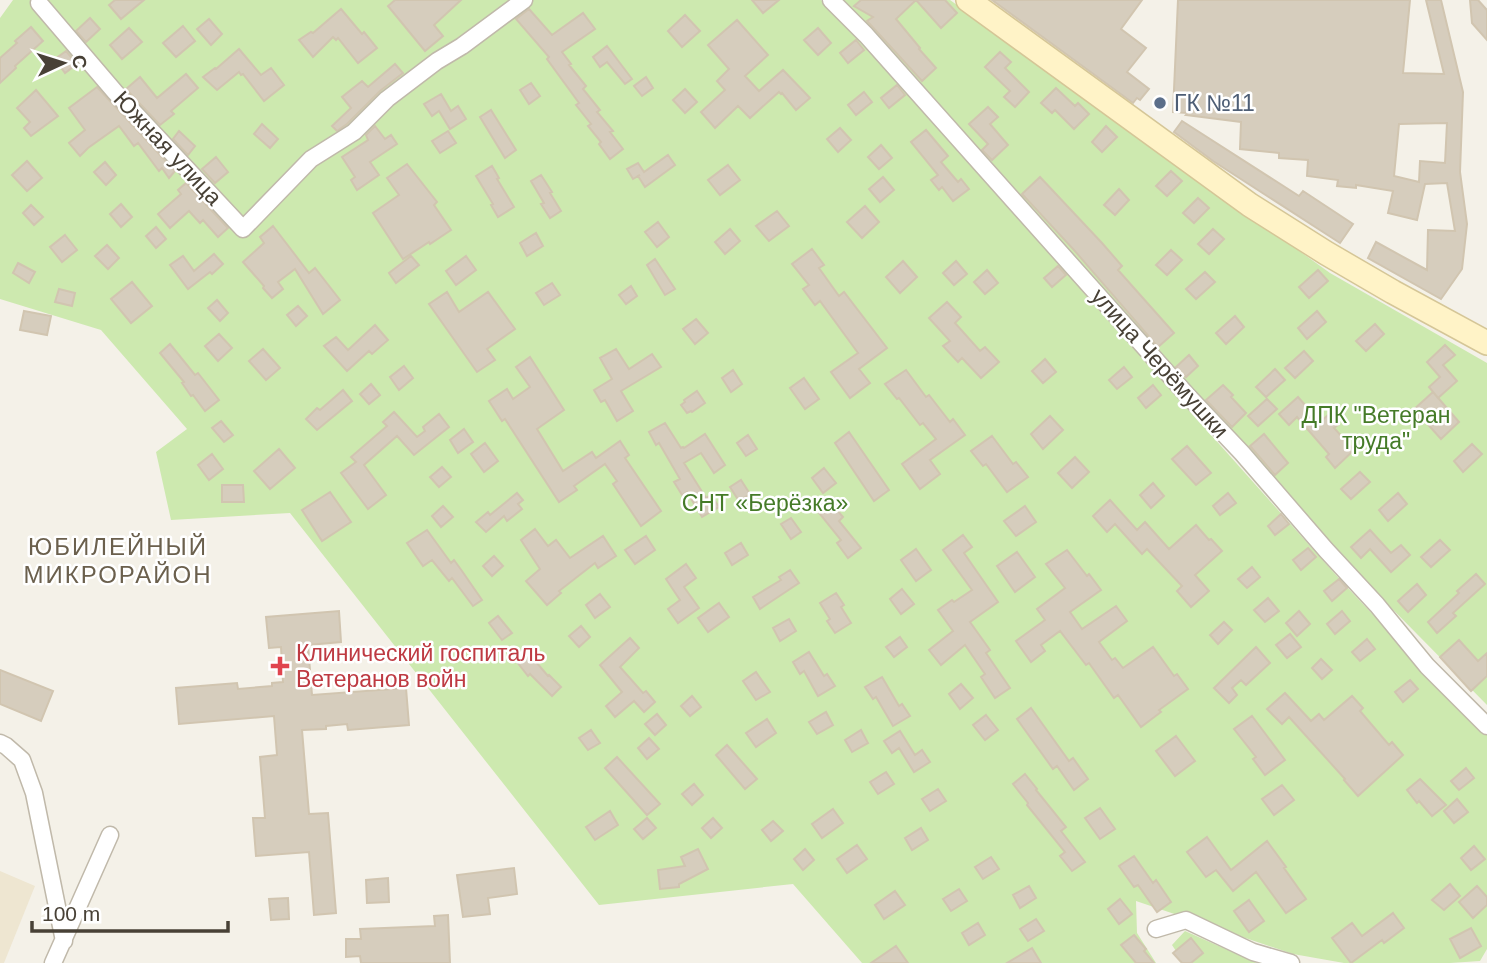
<svg xmlns="http://www.w3.org/2000/svg" width="1487" height="963" font-family="Arial,sans-serif">
  <style>
    .education { fill: #eee6d1 }
    .green { fill: #cde9af }
    .building { fill: #d6cdbd; stroke: #d1c5b0; stroke-width: 2; fill-rule: evenodd }
    .lines { fill: none; stroke-linecap: round; stroke-linejoin: round }
    .street-casing { stroke: #c0b9aa; stroke-width: 19 }
    .secondary-casing { stroke: #d5c697; stroke-width: 26 }
    .street { stroke: #fff; stroke-width: 16 }
    .secondary { stroke: #fff3c7; stroke-width: 23 }
    .service-dot { fill: #5c6f8a; stroke: #fff; stroke-width: 2.5 }
    .health-dot { fill: #e0444e; stroke: #fff; stroke-width: 2.5 }
    .labels { text-anchor: middle; dominant-baseline: central; stroke-width: 5; stroke-linejoin: round; paint-order: stroke }
    .service-label { font-size: 23px; fill: #4e5e75; stroke: #fff; text-anchor: start }
    .street-label { font-size: 23px; fill: #484136; stroke: #fff }
    .park-label { font-size: 23px; fill: #457b28; stroke: #fff }
    .health-label { font-size: 23px; fill: #be3a42; stroke: #fff; text-anchor: start }
    .neighbourhood-label { font-size: 24px; letter-spacing: 2px; fill: #6b604d; stroke: #fff }
  </style>
  <rect width="100%" height="100%" fill="#f4f1e8"/>
  <!-- education -->
  <path class="education" d="M0 871 35 886 4 963H0Z"/>
  <!-- green -->
  <path class="green" d="M13 0H821L833 11 1344 584 1487 735V949L1480 961 1450 963H1344L1293 954 1136 901 1137 933 1156 963H862L793 884 599 905 290 513 171 520 156 452 187 429 101 330 0 299V18Z
    M843 0H950L1330 273 1487 363V705L1347 563Z
    M1185 931 1257 963H1184L1172 945Z"/>
  <!-- building -->
  <path class="building" d="M115 0H144L121 19 109 5Z
    M395 0H461L434 25 443 36 425 51 388 6Z
    M752 0H779L763 13Z
    M861 0H945L957 13 941 28 916 0 896 19 920 48 919 49 936 68 922 81 867 21 873 17 854 6Z
    M992 0H1142L1121 29 1146 48 1127 72 1149 89 1140 100 1137 98 1133 103Z
    M1178 0H1410L1403 73 1444 74 1426 0H1441L1463 92 1460 172 1467 224 1462 269 1441 299 1368 258 1376 242 1427 270 1428 230 1455 231 1447 183 1425 184 1417 220 1388 213 1393 191 1356 185V188L1337 186 1338 180 1307 176 1308 160 1279 158V153L1240 149 1241 122 1186 115 1188 113 1173 112ZM1447 123 1445 163 1420 161 1419 182 1394 176 1399 124Z
    M1470 0H1478L1487 10V40L1472 23Z
    M341 9 362 34 364 32 377 48 358 63 338 38 336 40 333 37 313 57 299 40 311 32 313 33Z
    M529 9 552 35 583 13 595 29 562 52 571 64 569 65 586 86 583 89 600 110 597 112 613 131 610 132 623 149 610 159 599 144 601 142 588 126 591 124 576 105 579 103 547 59 549 57 516 19Z
    M685 15 700 31 682 47 668 31Z
    M90 18 100 29 86 42 76 31Z
    M209 19 222 34 211 45 197 29Z
    M737 20 768 55 745 76 759 91 783 70 810 98 796 110 782 93 781 94 779 92 750 118 738 106 715 128 701 112 725 90 717 81 729 69 708 45Z
    M183 26 195 41 176 57 163 43Z
    M31 27 43 41 15 66 16 68 0 83V58L17 43 15 41Z
    M129 28 142 42 122 59 110 45Z
    M818 28 831 43 818 55 804 40Z
    M856 40 864 50 848 63 840 53Z
    M607 46 632 79 625 84 607 62 600 67 593 57Z
    M239 49 261 75 271 68 284 85 264 101 243 74 241 75 239 72 217 90 203 77 215 68 216 69Z
    M66 51 77 64 65 73 55 59Z
    M1000 52 1011 62 1005 68 1029 92 1015 107 1004 97 1010 91 985 67Z
    M395 64 403 73 380 91 347 124 337 131 332 126 351 108 342 97 362 81 368 87Z
    M186 74 198 88 171 111 174 114 160 125 126 89 140 77 157 98Z
    M646 77 653 88 642 96 634 86Z
    M531 83 540 96 529 104 520 90Z
    M897 85 905 95 889 108 881 98Z
    M97 87 175 171 169 178 162 168 159 171 138 143 134 146 119 126 88 148 80 156 69 143 85 130 69 108Z
    M1056 88 1075 106 1078 103 1089 114 1074 129 1055 110 1052 113 1041 103Z
    M685 89 697 102 685 113 673 100Z
    M36 90 58 116 31 136 24 128 30 122 17 108Z
    M864 92 872 102 856 115 848 105Z
    M441 94 451 111 458 106 466 119 450 129 439 111 432 116 424 104Z
    M988 107 998 117 990 124 1008 145 992 160 982 150 988 144 969 124Z
    M491 110 516 150 505 158 480 117Z
    M1182 121 1299 196 1303 191 1353 224 1340 243 1213 161 1174 132Z
    M262 124 278 139 270 148 254 134Z
    M375 126 385 139 391 135 397 144 370 162 379 175 357 190 351 180 355 177 342 157 368 140 366 135Z
    M1106 126 1117 137 1102 152 1092 142Z
    M840 128 851 140 838 152 827 139Z
    M926 130 948 156 941 162 958 182 961 179 969 189 953 201 942 187 939 190 931 180 938 175 911 142Z
    M179 131 195 146 188 155 173 139Z
    M448 131 456 143 440 153 432 141Z
    M881 145 892 158 879 169 868 157Z
    M668 155 675 165 645 187 638 176 640 175 633 179 627 169 638 163 644 172Z
    M216 157 228 172 215 183 202 169Z
    M27 161 42 178 27 191 12 175Z
    M105 162 116 175 106 185 94 172Z
    M407 164 437 202 434 205 451 230 430 244 429 242 403 259 373 213 399 195 387 178Z
    M728 165 740 180 720 195 708 180Z
    M492 166 499 178 497 179 514 207 498 217 491 205 493 204 476 176Z
    M1171 171 1182 181 1167 196 1156 186Z
    M541 175 552 192 550 193 561 211 550 218 541 204 544 203 531 181Z
    M883 177 894 190 880 202 869 189Z
    M1040 177 1102 243 1122 266 1118 270 1174 333 1158 347 1074 250 1022 194Z
    M186 183 228 228 218 237 203 220 200 223 189 211 170 228 158 214 181 194 178 190Z
    M1119 189 1129 200 1115 215 1104 205Z
    M1198 198 1209 208 1194 223 1183 213Z
    M121 204 132 217 121 227 110 214Z
    M31 205 43 217 34 225 23 213Z
    M865 206 879 222 862 238 847 222Z
    M777 211 789 226 769 241 756 226Z
    M658 222 669 237 657 247 645 232Z
    M273 226 309 273 315 268 340 300 323 314 295 269 278 282 283 289 272 298 263 288 264 286 243 262 264 243 260 237Z
    M156 227 166 239 156 248 146 236Z
    M730 229 740 241 725 254 715 242Z
    M1213 229 1224 239 1209 254 1198 244Z
    M536 233 543 246 527 256 520 243Z
    M65 235 77 250 62 262 50 247Z
    M107 245 119 258 108 269 95 256Z
    M812 249 824 265 819 268 839 296 844 292 887 348 859 369 870 383 850 398 831 372 858 353 820 301 815 305 803 289 809 285 792 264Z
    M1171 250 1182 260 1167 275 1156 265Z
    M214 254 223 264 212 274 210 272 188 289 170 265 183 256 194 271Z
    M411 256 419 265 396 283 389 273Z
    M466 256 476 270 456 285 446 271Z
    M655 259 675 289 665 295 647 265Z
    M903 261 917 277 900 293 886 277Z
    M956 261 967 274 954 285 943 273Z
    M18 263 35 272 29 283 13 273Z
    M1058 266 1066 275 1052 287 1044 278Z
    M987 270 998 283 985 294 974 282Z
    M1318 270 1328 281 1309 298 1299 287Z
    M1205 272 1215 282 1196 299 1186 289Z
    M132 282 152 306 131 323 111 299Z
    M552 283 560 295 544 305 536 293Z
    M631 286 637 296 626 304 619 295Z
    M59 289 75 293 72 306 55 302Z
    M447 292 459 312 488 292 515 329 487 349 495 360 477 372 429 304Z
    M217 300 228 313 220 321 208 308Z
    M947 302 961 317 955 323 980 351 985 347 999 362 981 378 962 358 958 362 943 346 950 341 929 318Z
    M298 306 307 316 296 326 287 315Z
    M24 311 51 316 47 335 20 330Z
    M1317 311 1326 322 1307 339 1298 328Z
    M1235 316 1244 327 1226 344 1216 333Z
    M696 319 708 333 695 344 683 329Z
    M1375 324 1384 334 1366 351 1356 341Z
    M375 325 388 340 372 354 369 351 347 371 324 346 336 337 348 350Z
    M219 334 232 348 218 361 205 346Z
    M170 344 195 375 198 373 219 400 205 411 193 395 191 396 182 383 184 382 160 353Z
    M1445 345 1455 355 1443 365 1457 381 1438 398 1429 387 1440 377 1427 362Z
    M263 349 280 368 266 380 249 361Z
    M616 349 629 369 652 354 661 367 621 391 633 411 617 421 605 400 601 402 594 390 612 379 600 358Z
    M1304 351 1313 361 1295 378 1285 368Z
    M1189 355 1198 366 1186 377 1176 367Z
    M530 357 564 410 537 429 563 471 592 452 596 458 620 441 629 455 625 458 661 511 641 526 613 484 617 481 605 464 574 486 577 490 559 502 505 419 502 421 489 401 507 389 513 399 530 387 516 367Z
    M1045 359 1056 372 1043 383 1032 371Z
    M404 366 413 378 399 390 390 377Z
    M1124 367 1132 377 1117 389 1109 380Z
    M1275 369 1285 380 1266 397 1256 387Z
    M733 370 742 384 731 392 722 378Z
    M906 370 926 397 929 395 950 422 953 419 965 435 930 460 940 474 920 489 902 464 936 439 923 423 920 425 899 398 897 399 885 384Z
    M804 378 819 399 805 409 790 388Z
    M371 384 380 395 369 404 360 394Z
    M1153 385 1161 395 1146 408 1138 398Z
    M1223 385 1233 395 1231 397 1246 413 1232 427 1206 400Z
    M343 390 352 401 317 430 306 419 317 408 320 410Z
    M697 391 705 403 692 412 691 411 687 413 681 405 685 402 684 400Z
    M1433 392 1459 422 1441 439 1424 420 1421 422 1411 412Z
    M1298 397 1320 422 1328 415 1338 425 1334 428 1354 450 1335 468 1326 457 1329 454 1297 417 1289 425 1279 414Z
    M1267 399 1277 409 1258 426 1248 416Z
    M394 412 417 437 425 431 423 427 439 414 449 427 414 455 397 436 364 465 386 495 368 509 341 473 356 462 351 457 387 426 383 422Z
    M1050 416 1063 430 1043 449 1031 434Z
    M221 421 233 435 224 442 212 428Z
    M665 423 681 448 683 447 684 448 705 434 725 465 714 473 701 453 684 463 706 498 711 495 719 507 702 517 687 492 682 495 674 482 680 479 659 443 656 445 649 432Z
    M464 429 473 442 458 453 450 440Z
    M849 432 889 490 874 501 835 443Z
    M1264 434 1288 463 1275 475 1250 446Z
    M748 435 757 449 746 456 737 443Z
    M992 436 1013 464 1016 462 1028 477 1007 492 986 464 983 466 971 451Z
    M485 443 498 461 484 472 471 454Z
    M1472 444 1482 454 1463 472 1454 461Z
    M1187 446 1211 473 1196 485 1172 459Z
    M279 449 295 468 270 489 254 471Z
    M212 454 223 469 209 480 198 465Z
    M1075 457 1089 472 1072 488 1058 473Z
    M442 467 451 477 439 487 430 477Z
    M824 468 836 483 823 493 812 478Z
    M1360 472 1370 482 1351 499 1341 489Z
    M741 480 750 494 739 501 730 487Z
    M1153 483 1164 496 1151 508 1140 495Z
    M222 485H243L244 502H222Z
    M330 492 351 522 322 541 302 510Z
    M517 493 523 500 518 504 522 509 507 521 504 516 486 532 476 522 488 512 490 515Z
    M1228 493 1236 503 1220 515 1213 506Z
    M1398 493 1407 504 1388 521 1379 510Z
    M1110 500 1137 530 1145 522 1169 549 1196 525 1209 540 1211 539 1222 551 1195 575 1209 591 1191 607 1177 591 1182 586 1147 549 1142 554 1115 524 1107 532 1093 516Z
    M831 503 843 517 839 521 861 548 848 558 837 543 841 540 819 513Z
    M443 506 453 517 441 527 432 516Z
    M1025 506 1036 522 1016 536 1004 521Z
    M1281 514 1289 524 1275 535 1268 526Z
    M791 518 801 532 791 539 781 524Z
    M535 529 548 546 556 540 570 558 603 536 616 556 598 568 595 563 559 591 561 593 547 605 526 581 540 569 521 540Z
    M427 530 451 563 454 560 462 571 482 600 473 606 452 578 449 581 432 560 423 566 407 543Z
    M1370 530 1391 553 1401 545 1410 555 1391 572 1370 549 1361 558 1351 547Z
    M963 535 972 547 964 553 998 602 970 622 990 650 986 653 1010 688 995 698 981 677 985 674 965 645 941 665 929 650 953 631 938 610 952 600 954 602 972 590 943 550Z
    M646 536 655 550 635 564 625 550Z
    M1440 540 1450 550 1431 567 1421 557Z
    M741 543 748 555 732 565 725 553Z
    M1308 548 1316 557 1301 570 1293 560Z
    M916 549 931 570 916 581 901 560Z
    M1067 550 1087 576 1089 574 1101 590 1070 612 1082 629 1116 606 1127 621 1099 642 1112 660 1115 658 1123 668 1153 647 1174 676 1177 674 1188 689 1159 710 1161 712 1141 727 1118 695 1114 698 1089 663 1086 665 1060 631 1041 645 1045 651 1031 662 1016 641 1045 620 1037 609 1065 588 1046 564Z
    M1017 552 1035 577 1015 592 997 566Z
    M494 556 503 566 492 576 483 566Z
    M686 564 696 578 684 587 699 608 678 623 668 609 680 600 666 579Z
    M1252 567 1260 577 1247 588 1238 579Z
    M790 570 799 583 760 609 753 597 781 580 779 577Z
    M1476 574 1485 584 1453 613 1456 616 1437 633 1428 622 1459 593 1457 591Z
    M1339 579 1347 588 1332 601 1324 591Z
    M1417 584 1426 595 1408 612 1398 601Z
    M902 589 914 604 901 614 890 599Z
    M836 593 844 605 841 607 851 623 835 633 827 621 830 619 820 603Z
    M600 594 610 607 595 618 586 605Z
    M1268 598 1279 611 1265 622 1254 610Z
    M719 603 729 617 708 632 698 618Z
    M339 611 341 642 308 645 312 695 406 688 409 725 348 730 347 724 326 726V729L302 730 309 814 328 813 336 913 314 915 309 852 256 856 253 818H265L260 757 277 755 274 716 179 724 176 688 237 683 238 689 272 686V683L283 682 281 647 269 648 266 617Z
    M1299 611 1310 624 1297 636 1286 623Z
    M1342 611 1350 621 1335 634 1327 624Z
    M498 616 512 633 502 640 489 623Z
    M789 619 796 631 780 641 773 628Z
    M1224 622 1232 630 1218 644 1210 635Z
    M581 626 590 637 579 647 569 636Z
    M1290 634 1301 647 1287 658 1276 645Z
    M900 637 907 647 894 657 886 647Z
    M630 638 639 648 620 667 643 693 646 691 655 702 644 712 634 701 615 717 606 706 622 692 600 665Z
    M1367 639 1375 649 1360 661 1352 652Z
    M1459 640 1478 661 1487 653V676L1471 691 1440 657Z
    M1256 647 1270 663 1246 685 1241 680 1232 688 1237 695 1229 703 1214 688Z
    M524 648 548 676 549 675 561 687 552 696 530 674 528 676 513 657Z
    M809 652 824 676 827 674 835 686 818 696 804 671 800 674 793 662Z
    M1321 659 1332 670 1322 679 1312 668Z
    M0 670 53 691 41 721 0 704Z
    M756 672 770 692 756 700 743 681Z
    M882 677 899 706 902 704 910 716 893 726 876 697 873 699 865 687Z
    M1410 680 1418 689 1403 702 1395 692Z
    M961 684 973 698 960 709 949 694Z
    M1285 693 1311 721 1319 714 1324 720 1352 696 1363 708 1360 711 1389 745 1392 742 1403 755 1358 796 1344 780 1345 779 1289 717 1282 724 1267 709Z
    M692 696 701 707 690 716 681 706Z
    M1031 708 1069 761 1073 758 1088 779 1074 790 1057 766 1053 769 1017 719Z
    M826 712 833 725 817 734 809 722Z
    M657 714 666 725 655 735 645 724Z
    M986 715 998 730 985 740 973 725Z
    M1252 716 1285 760 1265 775 1253 759 1256 757 1234 729Z
    M767 719 776 733 756 747 746 733Z
    M591 730 600 743 588 750 579 738Z
    M861 730 868 743 852 752 845 740Z
    M900 731 915 755 922 750 930 762 914 772 899 748 892 753 884 741Z
    M1176 736 1195 761 1175 776 1156 751Z
    M649 738 659 749 647 759 638 748Z
    M727 745 757 779 745 789 716 755Z
    M617 757 660 804 647 815 605 768Z
    M1466 768 1474 778 1459 790 1451 781Z
    M886 772 894 784 878 794 870 782Z
    M1025 774 1037 789 1036 790 1066 827 1061 831 1085 862 1072 871 1060 856 1065 852 1027 805 1028 803 1013 784Z
    M1420 779 1446 805 1432 816 1419 801 1417 803 1407 790Z
    M694 784 703 795 692 805 682 794Z
    M1282 785 1294 800 1274 815 1262 799Z
    M938 789 946 801 930 811 922 799Z
    M1457 799 1468 812 1454 823 1444 811Z
    M1100 808 1115 829 1100 839 1085 818Z
    M833 809 843 823 822 838 812 824Z
    M610 811 618 825 595 840 586 827Z
    M647 818 656 828 643 839 634 829Z
    M713 818 722 828 711 838 702 828Z
    M773 821 783 831 771 841 762 830Z
    M921 828 928 840 912 850 905 838Z
    M1207 837 1231 870 1267 841 1286 867 1284 868 1306 899 1286 913 1256 872 1233 891 1216 870 1206 877 1187 852Z
    M857 845 867 859 847 873 837 859Z
    M1474 846 1485 859 1471 870 1461 858Z
    M698 849 708 869 679 884V887L660 889 658 870 685 866 681 857Z
    M805 849 814 860 803 870 794 859Z
    M1134 856 1153 883 1156 880 1171 902 1157 912 1138 885 1134 887 1119 866Z
    M991 857 999 869 983 879 975 867Z
    M514 868 517 894 488 898 490 914 463 917 457 875Z
    M388 878 389 902 367 903 366 880Z
    M1450 884 1460 896 1444 910 1432 900Z
    M1029 886 1036 898 1020 908 1013 895Z
    M1477 886 1487 897V905L1473 918 1459 902Z
    M959 889 967 901 951 911 943 899Z
    M895 891 905 905 884 919 875 905Z
    M288 898 289 919 271 920 269 899Z
    M1120 899 1132 914 1119 924 1108 909Z
    M1249 900 1264 921 1249 932 1234 911Z
    M1393 913 1404 928 1384 943 1382 940 1351 963 1332 938 1352 923 1362 936Z
    M448 915 450 963H361L360 956 346 957V939H361L360 929 435 926 434 916Z
    M1036 919 1044 931 1028 941 1020 929Z
    M978 923 985 935 969 945 962 933Z
    M1471 928 1481 946 1460 958 1450 939Z
    M1134 935 1146 949 1144 951 1154 963H1136L1121 945Z
    M1191 938 1203 953 1191 963H1182L1173 953Z
    M896 946 908 963H871Z
    M1032 948 1041 963H1007Z"/>
  <g class="lines">
    <defs>
      <path id="street" d="M831 0 866 35 1188 396 1242 453 1326 550 1377 605 1427 666 1487 726
        M39 3 115 92 243 229 311 159 354 132 387 99 437 61 462 46 524 0
        M0 743 6 746 22 760 34 793 64 941
        M1156 929 1186 920 1253 952 1291 963
        M53 963 110 835"/>
      <path id="secondary" d="M968 0 1250 205 1326 253 1393 292 1487 343"/>
    </defs>
    <!-- street casing -->
    <use href="#street" class="street-casing"/>
    <!-- secondary casing -->
    <use href="#secondary" class="secondary-casing"/>
    <!-- street -->
    <use href="#street" class="street"/>
    <!-- secondary -->
    <use href="#secondary" class="secondary"/>
  </g>
  <!-- markers -->
  <circle class="service-dot" cx="1160" cy="103" r="7"/>
  <path class="health-dot" d="M276.5 655.5h7v7h7v7h-7v7h-7v-7h-7v-7h7z"/>
  <g class="labels">
    <!-- service labels -->
    <g class="service-label">
      <text x="1174" y="103">ГК №11</text>
    </g>
    <!-- street labels -->
    <g class="street-label">
      <text transform="translate(168 148) rotate(47)">Южная улица</text>
      <text transform="translate(1160 363) rotate(48)">улица Черёмушки</text>
    </g>
    <!-- park labels -->
    <g class="park-label">
      <text x="1376" y="415">ДПК "Ветеран<tspan x="1376" dy="26">труда"</tspan></text>
      <text x="765" y="503">СНТ «Берёзка»</text>
    </g>
    <!-- health labels -->
    <g class="health-label">
      <text x="296" y="653">Клинический госпиталь<tspan x="296" dy="26">Ветеранов войн</tspan></text>
    </g>
    <!-- neighbourhood labels -->
    <g class="neighbourhood-label">
      <text x="118" y="546">ЮБИЛЕЙНЫЙ<tspan x="118" dy="28">МИКРОРАЙОН</tspan></text>
    </g>
  </g>
  <!-- north arrow -->
  <g transform="translate(63 63) rotate(86)" stroke="#ffffff" stroke-width="5" paint-order="stroke">
  <path d="M0-5L12 26L0 18L-12 26Z" fill="#484136"/>
  <text y="-10" font-size="19" font-weight="bold" text-anchor="middle" fill="#484136">С</text>
  </g>
  <!-- scale -->
  <path d="M32 921v10h196v-10" fill="none" stroke="#484136" stroke-width="3.5"/>
  <text x="42" y="921" font-size="21" fill="#484136" stroke="#ffffff" stroke-width="5" paint-order="stroke">100 m</text>
</svg>
